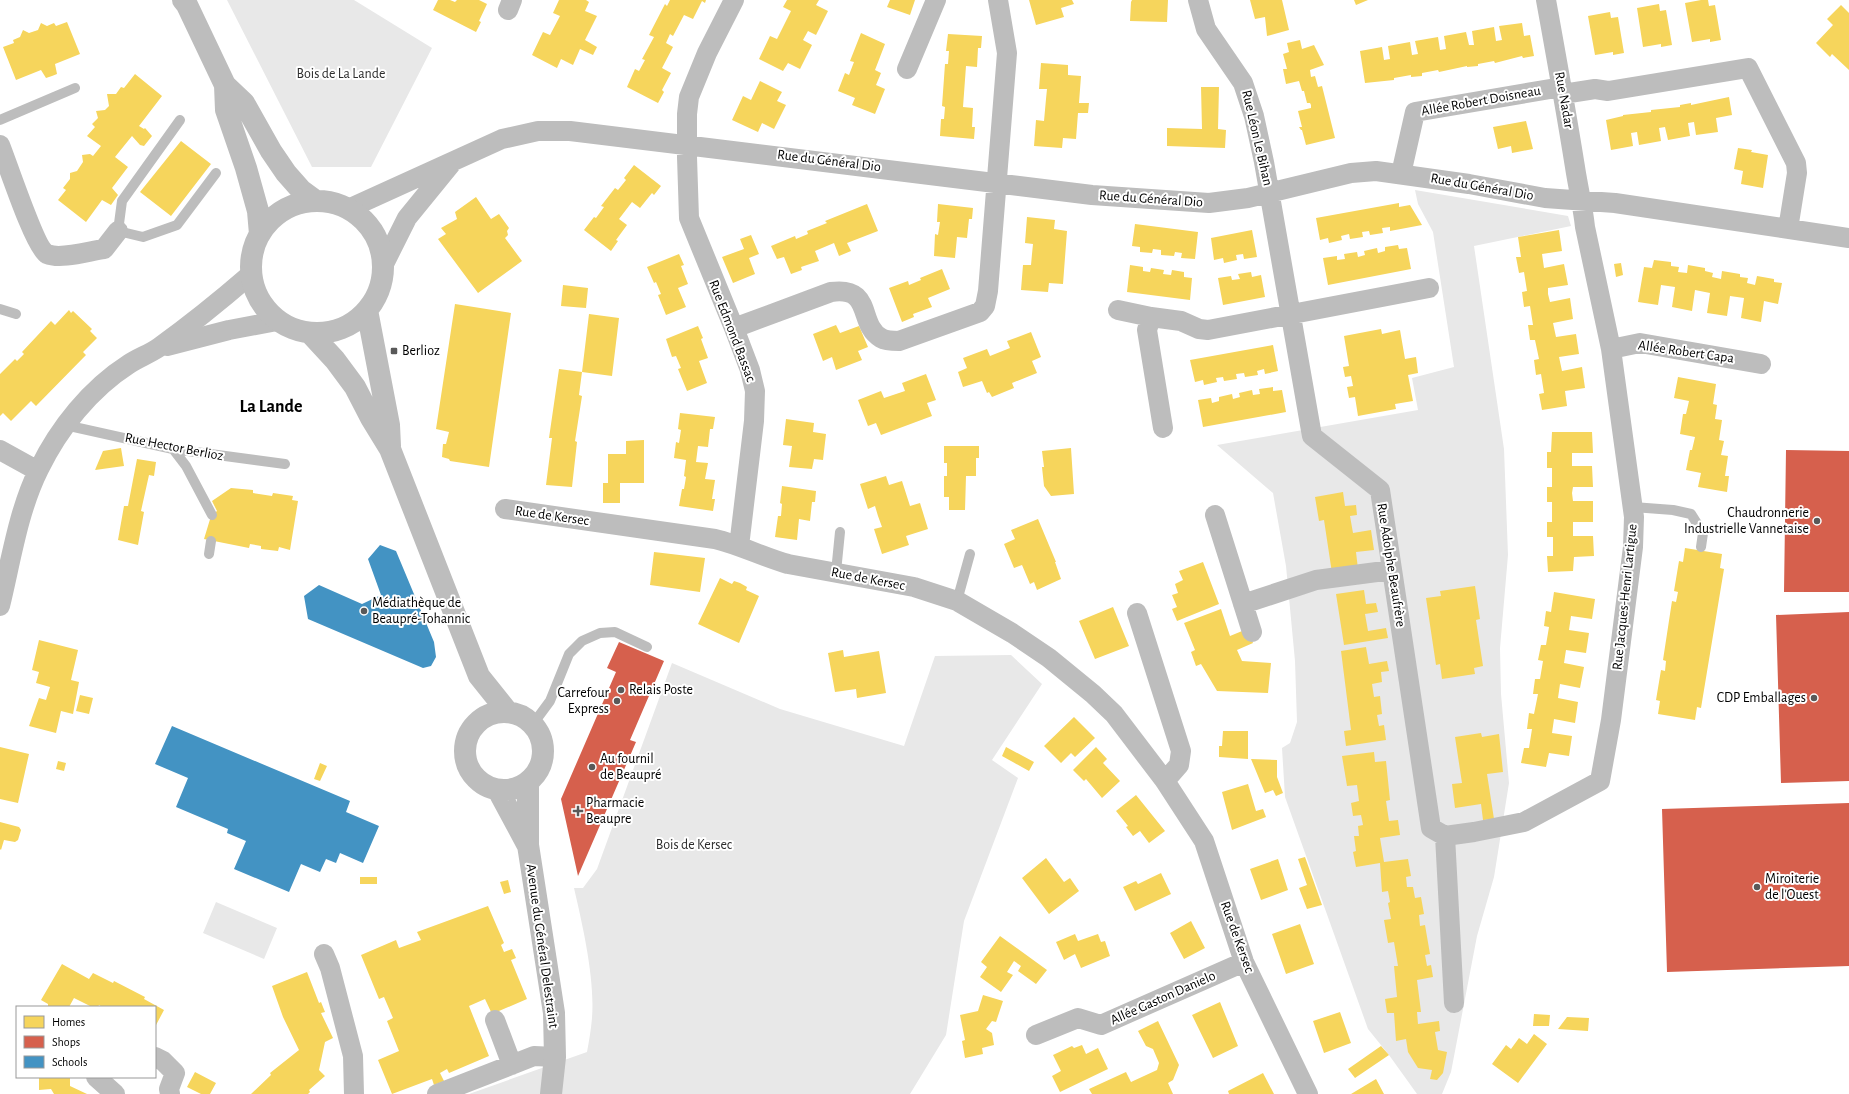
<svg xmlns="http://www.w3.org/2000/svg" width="1849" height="1094" font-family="'Alegreya Sans',sans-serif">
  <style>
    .green { fill: #e8e8e8 }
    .homes { fill: #f6d55c }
    .shops { fill: #d6604d }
    .schools { fill: #4393c3 }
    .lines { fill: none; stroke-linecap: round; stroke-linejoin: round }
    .service { stroke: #bdbdbd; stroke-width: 10 }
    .minor { stroke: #bdbdbd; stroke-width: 20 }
    .tertiary { stroke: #bdbdbd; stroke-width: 22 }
    .poi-dot { fill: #595959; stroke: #fff; stroke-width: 1.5 }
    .labels { text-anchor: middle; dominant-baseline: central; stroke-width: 4; stroke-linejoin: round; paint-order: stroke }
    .park-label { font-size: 14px; fill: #2d2d2d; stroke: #fff }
    .street-label { font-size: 14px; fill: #000; stroke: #fff }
    .poi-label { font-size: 14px; fill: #000; stroke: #fff; text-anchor: start }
    .district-label { font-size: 18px; font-weight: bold; fill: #000; stroke: #fff }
  </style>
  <rect width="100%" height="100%" fill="#fff"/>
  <!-- green -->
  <path class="green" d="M227 0H354L432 48 371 167H312Z
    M1415 190 1568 216 1571 226 1474 246 1504 449 1508 555 1500 648 1501 694 1509 783 1494 877 1477 936 1451 1072 1442 1094H1417L1389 1055 1368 1029 1285 797 1282 748 1290 743 1297 722 1295 661 1286 566 1273 493 1217 445 1418 410 1412 378 1454 367 1433 232 1418 204Z
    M1011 655 1042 684 992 760 1018 778 964 921 946 1035 910 1094H469L587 1052C589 1041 591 1030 592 1018 595 979 583 927 574 888H583L597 869 672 663 780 709 904 746 935 656Z
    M216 902 277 928 264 959 203 933Z"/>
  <!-- homes -->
  <path class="homes" d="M438 0H450L455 2 457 0H479L487 4 479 21 481 22 476 32 433 10Z
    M559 0H586L589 2 585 11 597 16 585 40 597 47 593 55 580 49 573 65 561 59 557 68 532 55 543 32 550 35 560 16 553 13Z
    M670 0H706L705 3 702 1 693 19 684 15 673 36 670 34 666 43 673 47 662 68 671 73 662 90 664 92 658 103 627 87 635 69 639 71 645 60 642 59 654 37 649 35 665 4 667 6Z
    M787 0H819L816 5 828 11 816 35 808 31 803 40 812 45 800 69 788 63 783 71 759 59 770 36 777 39 791 11 783 7Z
    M890 0H915L910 15 887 7Z
    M1029 0H1072L1074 4 1061 8 1064 17 1036 25Z
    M1132 0H1168L1167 22 1130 21 1131 2Z
    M1250 0H1282L1289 30 1267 36 1265 17 1255 19Z
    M1354 0H1368L1356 5Z
    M1701 0H1708L1709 6 1715 5 1721 40 1710 42V39L1692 42 1685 3Z
    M1659 4 1660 11 1666 10 1672 45 1661 47V44L1643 47 1637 8Z
    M1841 5 1849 13V70L1832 54 1830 57 1816 43 1833 25 1827 19Z
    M1610 12 1611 18 1618 17 1624 53 1613 55V52L1595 55 1588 16Z
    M67 22 80 54 55 64 57 74 52 76 46 78 41 70 16 80 3 47 14 43 13 40 20 37 23 30 29 33 38 30 41 23 47 26 54 23 56 26Z
    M1522 23 1524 36 1530 35 1534 56 1523 58 1522 56 1495 63 1494 61 1478 64V66L1467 67V66L1439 72 1438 70 1422 73V76L1411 77V75L1394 78V80L1365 83 1360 51 1382 47 1384 60 1390 59 1388 46 1410 42 1412 55 1418 54 1415 41 1438 37 1440 50 1446 49 1444 36 1466 32 1469 45H1474L1472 31 1494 27 1496 41 1502 40 1499 26Z
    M861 33 885 44 875 70 881 73 876 85 885 89 875 114 852 105 855 98 838 91 845 73 849 75 854 62 850 61Z
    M948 34 982 36 981 48H978L977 67 966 66 963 107 973 108 972 127H975L974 139 940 136 941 119H944L945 107 942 106 945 64H948L949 51H946Z
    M1300 40 1302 49 1314 45 1324 65 1310 70 1311 77 1315 76 1318 87 1322 86 1335 138 1306 145 1302 130H1301L1299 127H1302L1298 111 1311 108V105L1310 103H1307L1304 91H1302L1299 81 1286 84 1283 69H1287L1283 54 1289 52 1287 43Z
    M1041 63 1068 65V75L1081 76 1079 103H1089L1088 113H1078L1076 139 1063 138 1062 148 1034 146 1036 120 1044 121 1046 99 1047 89H1039Z
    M135 74 162 96 139 126 144 129 145 128 152 136 144 146 140 145 132 136 115 157 128 167 112 188 118 195 111 205 102 200 86 222 58 200 66 190 63 188 70 179V173L77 171 83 162 82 155 90 154 93 156 101 146 87 136 95 127 92 124 98 118 96 111 105 110 109 106 107 94H116L121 87 124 88Z
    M760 81 782 92 777 101 786 105 774 129 762 123 758 132 732 120 743 96 751 100Z
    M1201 87H1219L1218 129 1226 130 1225 148 1167 146V128L1202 129Z
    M1729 97 1732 115 1716 118 1718 132 1696 135 1694 122 1688 123 1690 136 1668 140 1665 127 1659 128 1661 141 1639 145 1637 132 1631 133 1633 146 1611 150 1606 120 1623 116V115L1651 112V110L1680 107V105L1691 103V105Z
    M1526 121 1533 149 1512 153 1511 146 1498 149 1493 127Z
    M181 141 211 164 171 216 140 192Z
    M1738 148 1752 150 1751 152 1768 155 1763 188 1741 184 1743 171 1734 169Z
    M634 165 661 186 654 195 652 193 640 208 632 202 619 219 627 225 616 240 618 241 611 251 584 230 594 217 596 218 604 207 601 206 615 188 618 190 626 180 624 178Z
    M476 197 491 219 499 214 509 228 507 231 508 235 505 238 522 261 478 293 438 239 446 234 441 228 457 219 455 212Z
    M1399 203V207L1410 205 1422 225 1390 231V227L1382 228 1383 233 1370 235 1369 231 1362 232 1363 237 1350 239 1349 234 1341 236 1342 240 1329 243 1328 238 1320 240 1316 218Z
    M867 204 878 231 847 243 851 251 839 256 834 243 815 251 819 261 801 267 802 270 791 274 784 257 777 259 771 246 795 236 796 239 808 234 807 231 827 223 825 221Z
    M938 204 973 208 972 219H969L967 238 957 237 955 258 934 256 935 234 938 235 940 222H937Z
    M1027 217 1055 220 1054 229 1067 231 1063 284 1049 283 1048 292 1021 290 1023 265H1031L1032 254 1033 244 1025 243Z
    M1135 224 1198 232 1195 259 1181 258 1182 253 1175 252 1174 256 1161 255V250L1153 249 1152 253 1140 252V247L1132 246Z
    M1252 230 1257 257 1244 259 1243 254 1236 255 1237 260 1224 263 1223 258 1214 260 1211 238Z
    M1559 230 1562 251 1542 254 1544 268 1564 264 1568 285 1548 288V294L1550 302 1570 298 1573 319 1553 323 1556 337 1576 334 1579 354 1559 357 1562 371 1582 367 1585 388 1565 391 1567 406 1542 410 1539 394 1544 393 1541 374 1536 375 1534 360 1539 359 1535 340H1530L1528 325H1533L1530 306 1524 307 1522 292 1527 291 1524 272 1519 273 1516 257H1521L1518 237Z
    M751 235 759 254 749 258 755 274 733 283 722 257 744 249 740 239Z
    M1398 245 1399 249 1407 248 1411 269 1328 285 1323 258 1337 256V260L1345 259 1344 254 1357 252 1358 257 1365 255 1364 251 1377 248 1378 253 1385 251V247Z
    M679 254 684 265 681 266 688 284 678 288 686 307 666 315 658 295 661 294 656 282 654 283 647 267Z
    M1654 260 1671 262V266L1679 267 1678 272 1687 273 1688 265 1705 268V271L1713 273 1712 277 1721 279 1722 271 1740 274V277L1748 278 1747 283 1755 285 1757 276 1774 279V282L1782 283 1778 304 1764 301 1761 322 1741 318 1744 298 1730 296 1727 316 1707 313 1710 293 1695 290 1692 311 1672 307 1675 287 1661 285 1658 305 1638 302 1644 267 1652 268Z
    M1621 263 1623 275 1616 277 1614 264Z
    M1130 265 1143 267V271L1150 272 1151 268 1164 270 1163 274 1171 275 1172 270 1184 272V277L1192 278 1190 300 1127 292Z
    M942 269 950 289 928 298 932 307 913 314 914 317 902 322 889 288 908 281 909 285 921 280 920 278Z
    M1251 272 1252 277 1261 275 1265 297 1223 305 1218 278 1231 276 1232 280 1240 279 1238 274Z
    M563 285 588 288 586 308 561 306Z
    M455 304 511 313 489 467 450 461 449 459 442 457 443 444H446L449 432 436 429Z
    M69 310 71 313 73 311 92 329 90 331 97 338 83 352 86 355 36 406 31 401 11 421 3 413 0 416V374L15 359 17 361 24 354 22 352 51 321 55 325Z
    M589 314 619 318 612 376 582 372Z
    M836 325 840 333 859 326 868 347 858 351 862 360 836 370 832 357 823 361 813 334Z
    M698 326 703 338 701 339 708 358 699 361 707 383 687 391 678 369 681 368 676 356 672 357 666 339Z
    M1381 329 1382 334 1400 330 1405 359 1416 357 1418 373 1408 375 1413 401 1395 404 1396 409 1358 416 1355 397 1349 398 1347 387 1353 386 1351 376 1345 377 1343 367 1349 366 1344 336Z
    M1031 332 1041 357 1032 361 1037 373 1012 383 1014 388 992 397 989 392 987 393 982 381 963 387 958 372 967 368 963 358 987 349 990 356 1010 348 1007 341Z
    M1273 345 1278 371 1265 374 1264 369 1257 371 1258 375 1245 377 1244 373 1236 374 1237 379 1224 381 1223 377 1216 378 1217 382 1204 385 1203 380 1195 382 1190 360Z
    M559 369 582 372 579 395 582 396 575 441 577 442 572 487 546 485 552 438H549Z
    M926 374 936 400 927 403 932 416 881 435 876 423 868 426 858 400 881 391 884 398 905 391 902 383Z
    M1678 377 1716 384 1713 404 1717 405 1715 419 1722 420 1719 440 1724 441 1721 455 1728 456 1725 476H1729L1727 492 1698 487 1701 473 1686 470 1690 450H1692L1695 437 1680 434 1683 414H1686L1689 401 1674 398Z
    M1273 387V391L1282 390 1286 412 1203 427 1198 400 1211 398 1212 403 1219 401V397L1232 394 1233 399 1240 397 1239 393 1252 390 1253 395 1260 394 1259 389Z
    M680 413 715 417 713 429H710L708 447 698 446 696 462 708 463 705 479 715 480 712 499H715L713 511 679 506 682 489H684L686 477 684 476 686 460 674 458 676 442 679 443 681 430 678 429Z
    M786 419 814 423 813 432 826 434 823 460 814 459 812 469 789 467 792 446 783 445Z
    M1552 432H1592L1593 453H1572V466H1592L1593 487H1573L1572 493 1573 501H1593V522H1573V536H1593L1594 556 1574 557 1573 571 1548 572 1547 556H1553V537H1547V522H1552V502H1547V487H1552V468H1547V452H1551Z
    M644 440V483H620V503H603V483H608V454H626V441Z
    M944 446H979V458H976V476H966L965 510H949V497H944V476H947V463H944Z
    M121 448 124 466 95 470 103 451Z
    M1071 448 1074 494 1051 496 1044 486 1042 467H1044L1042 451Z
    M137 459 156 462 154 476 149 475 141 511 144 512 138 545 118 540 124 506H128Z
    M886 476 889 485 902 481 910 506 920 503 928 529 906 536 909 545 882 554 874 529 882 527 878 516 875 506 868 509 860 484Z
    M782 486 816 491 815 502H812L810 521 799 519 797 540 775 537 778 516H781L782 504 780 503Z
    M231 488 253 490V493L272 496 273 493 293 496 292 500 298 501 290 550 279 547 278 551 261 549V546L250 544 249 548 204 539 211 516 217 511 212 501Z
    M1343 492 1345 506 1356 505 1357 515 1350 516 1353 533 1371 530 1374 550 1356 552 1358 569 1332 573 1324 520 1319 521 1315 497Z
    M1038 519 1056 562H1055L1061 579 1037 590 1034 582 1030 584 1022 565 1014 568 1004 544 1015 539 1011 530Z
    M1685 548 1722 554 1720 568 1724 569 1701 708 1697 707 1695 720 1658 714 1660 701 1656 700 1661 670 1665 671 1666 661 1663 660 1672 601 1676 602 1678 592 1674 591 1679 561 1683 562Z
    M654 552 705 558 700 592 650 585Z
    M1203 562 1219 604 1177 621 1172 609 1177 607 1172 595 1178 593 1175 584 1183 580 1179 571Z
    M720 578 732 584 734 581 740 583 747 587 746 590 759 596 739 643 698 624Z
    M1475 586 1480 619 1476 620 1483 666 1474 668 1475 674 1442 679 1440 664 1436 665 1426 598 1441 596 1440 591Z
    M1364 590 1366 604 1376 603 1378 612 1365 614 1368 631 1386 628 1388 638 1344 645 1336 594Z
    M1554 592 1595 599 1592 619 1571 616 1569 630 1589 633 1586 653 1566 650 1564 663 1584 667 1580 688 1560 684 1558 698 1578 702 1575 723 1554 719 1552 733 1572 736 1569 756 1549 753 1546 767 1521 763 1524 748H1529L1532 729H1527L1529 713 1534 714 1538 694H1533L1535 679H1540L1543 661 1538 660 1541 645H1546L1549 627 1544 626 1546 611 1551 612Z
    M1113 607 1129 646 1095 659 1079 621Z
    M1221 609 1230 636 1247 629 1253 643 1237 650 1242 661 1271 663 1268 693 1217 691 1201 664 1196 666 1191 652 1195 650 1184 623Z
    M39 640 78 650 71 680 79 682 73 714 61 711 56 733 29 726 39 698 46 700 50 687 36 683 39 672 32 670Z
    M1366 647 1369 664 1387 661 1389 671 1381 672 1382 682 1372 684 1374 697 1380 696 1382 714 1377 715 1379 726 1384 725 1386 740 1346 746 1344 731 1351 730 1341 651Z
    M843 650 844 657 879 651 886 693 857 698 856 689 835 692 828 653Z
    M80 695 93 698 89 714 76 711Z
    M1074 717 1095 738 1075 757 1071 753 1061 763 1044 746Z
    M1223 731H1248V759L1219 757V746H1222Z
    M1481 733 1482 737 1499 734 1503 772 1487 774 1494 819 1483 820 1481 804 1455 808 1452 784 1462 783 1455 737Z
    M0 747 29 754 18 803 0 799Z
    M1006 747 1034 762 1029 771 1002 756Z
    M1096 747 1107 759 1103 763 1120 781 1102 798 1086 779 1084 781 1073 770Z
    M1374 752 1375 762 1386 761 1390 800 1386 801 1389 821 1398 820 1400 835 1380 838 1384 862 1408 859 1411 876 1406 877 1407 887H1413L1415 898 1421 897 1424 914 1419 915 1420 926 1425 925 1430 954 1425 955 1427 966 1431 965 1433 977 1417 980 1421 1012H1417L1418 1024 1439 1021 1440 1031 1435 1032 1438 1050 1447 1052 1443 1073 1437 1080 1430 1079 1432 1070 1418 1068 1408 1052 1406 1039 1396 1041 1394 1013H1387L1385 999 1397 997 1394 966H1398L1394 942 1388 943 1384 920 1391 919 1388 903 1390 902 1388 891 1382 892 1380 863 1356 867 1353 852 1356 851 1354 836H1359L1358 826 1363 825 1361 815 1353 816 1351 803 1359 801 1357 785 1347 786 1342 756Z
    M1251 759 1277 760V777L1283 793 1276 796 1273 790 1265 793Z
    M58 761 66 763 64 771 56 769Z
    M320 763 327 766 320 781 314 779Z
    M1248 784 1256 811 1263 809 1266 817 1232 830 1222 792Z
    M1136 795 1165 831 1149 843 1140 831 1133 836 1126 827 1128 826 1116 811Z
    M0 822 19 827 21 830 18 840 15 842 4 840 1 850 0 849Z
    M1305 857 1322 905 1307 909 1299 888 1307 885 1298 859Z
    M1046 858 1064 882 1070 878 1079 891 1049 914 1022 878Z
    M1278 859 1288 890 1261 900 1250 869Z
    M1161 873 1171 894 1135 911 1123 887 1136 881 1138 884Z
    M360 877H377V884H360Z
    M508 880 511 892 504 894 500 882Z
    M488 906 504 943 501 945 504 952 512 949 516 958 511 960 527 999 492 1014 485 999 469 1006 489 1056 449 1073 447 1069 440 1073 444 1081 434 1085 432 1079 392 1094 378 1060 399 1051 387 1021 393 1018 384 997 379 999 361 955 396 940 399 948 421 940 417 932Z
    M1191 921 1205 948 1184 959 1170 933Z
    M1300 924 1314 964 1286 974 1272 934Z
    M1075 934 1078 941 1098 934 1101 942 1105 941 1110 956 1081 968 1075 954 1064 960 1056 942Z
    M1000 936 1047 970 1036 984 1018 971 1021 966 1014 961 1007 972 1013 975 1001 992 980 977 987 967 981 962Z
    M62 964 89 979 93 973 113 983 114 981 145 997 144 999 164 1010 155 1027V1007H102L99 1005 98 1007H92L74 998 69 1007H48V1004L41 1000Z
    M307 972 319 1003 321 1002 325 1012 321 1013 333 1038 325 1042 319 1070 325 1076 309 1090 310 1092 308 1094H251L271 1075 270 1073 299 1050 283 1017 272 986Z
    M983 995 1003 1001 996 1022 992 1021 986 1029 992 1033 994 1045 982 1048 983 1054 965 1058 962 1041 965 1040 960 1015 978 1011Z
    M1220 1002 1238 1046 1213 1058 1192 1015Z
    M1340 1012 1351 1043 1324 1053 1313 1021Z
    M1534 1014 1550 1015 1549 1026H1533Z
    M1567 1017 1589 1018 1588 1031 1558 1029Z
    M1158 1021 1179 1065 1173 1080 1168 1083 1173 1094H1092L1089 1089 1126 1072 1131 1082 1157 1070 1159 1063 1153 1049 1146 1046 1138 1031Z
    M1534 1034 1547 1044 1518 1083 1492 1064 1506 1045 1511 1049 1519 1038 1527 1044Z
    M1082 1045 1086 1054 1098 1048 1108 1069 1060 1092 1052 1076 1061 1071 1053 1055 1072 1046 1074 1048Z
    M1381 1046 1389 1055 1355 1078 1348 1069Z
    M195 1072 216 1083 210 1094H201L187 1087Z
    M1263 1073 1274 1094H1229L1228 1091Z
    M39 1077H70V1086L87 1094H54L51 1089 39 1090Z
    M1376 1079 1384 1094H1351Z"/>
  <!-- shops -->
  <path class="shops" d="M1786 450 1849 451V592H1784Z
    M1849 612V781L1781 783 1776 615Z
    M619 642 664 661 630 740 636 742 578 876 561 799 616 672 607 668Z
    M1849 803V966L1667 972 1662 809Z"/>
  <!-- schools -->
  <path class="schools" d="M380 545 396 551 434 642 436 657 431 666 423 668 308 619 304 596 319 585 362 604 381 595 368 559Z
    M172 726 350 801 346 812 379 826 363 863 340 853 336 863 326 859 320 872 301 864 289 892 234 869 246 841 227 833 228 829 176 807 188 778 155 764Z"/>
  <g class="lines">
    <!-- service -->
    <path class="service" d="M0 120 75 88
      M180 120 122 201 118 231 143 237 177 225 216 173
      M0 309 16 314
      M65 425 173 449 285 464
      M173 449 186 466 212 515
      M1633 507 1673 510 1691 514 1703 533 1701 547
      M209 554 211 541
      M836 572 840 532
      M957 601 970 554
      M533 724 550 701 569 654 582 641 600 633 615 632 647 647"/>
    <!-- minor -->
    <path class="minor" d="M734 0 707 53 689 97 687 114V157L689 218 734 328 750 370 755 391 754 421 740 538 737 545
      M1198 0 1206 29 1243 83 1254 116 1264 162 1312 436 1380 490 1431 828 1445 836 1454 1003
      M508 10 512 0
      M907 69 936 0
      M1563 94 1595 89 1608 91 1748 68 1796 163 1797 173 1788 229
      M0 145C7 162 35 248 47 254 61 260 89 251 104 249L118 231
      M1401 174 1415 112 1562 87
      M348 209 502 139 538 131H570L1092 195 1209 203 1248 198 1351 173 1376 171 1469 184 1545 198 1615 203 1849 238
      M383 266 407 218 451 164
      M1118 310 1151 317 1181 321 1199 329 1208 330 1429 288
      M1151 317 1147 330 1163 428
      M734 328 831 292C874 286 857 324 881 338 886 341 893 341 899 341L980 312 985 306 988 291 1007 53 998 0
      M167 346 229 330 277 321
      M1611 349 1640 343 1761 364
      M0 450 38 471
      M505 509 715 539C740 545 763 557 788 564L914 587 957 601 1012 633 1049 658 1093 694 1114 714 1165 781 1204 841 1244 962 1308 1094
      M1215 515 1252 632
      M1243 604 1316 580 1392 570
      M0 606C11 561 18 511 39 469 59 428 90 389 129 364 138 358 149 354 158 348 190 325 221 300 251 274
      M1137 613 1181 751 1179 765 1165 781
      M1445 836 1474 832 1524 822 1600 781 1611 720 1633 547 1634 517 1611 349 1585 227C1583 207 1578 187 1575 167 1566 111 1556 55 1546 0
      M324 954 330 968 353 1056 354 1094
      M495 1020 512 1065
      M1036 1035 1078 1018 1101 1025 1244 962
      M155 1057 163 1061 175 1073 169 1089 170 1094
      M96 1077 115 1094
      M437 1094 534 1056 555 1057"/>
    <!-- tertiary -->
    <path class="tertiary" d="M183 0 187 5 225 85 244 103 271 151 286 173 301 190 316 201
      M225 85 226 110 246 168 258 211 260 234
      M251 267a66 66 0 1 1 132 0a66 66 0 1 1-132 0Z
      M367 310 389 425 390 446
      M311 334 335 360 355 387 371 418 390 449 479 676 507 711
      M465 751a39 39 0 1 1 78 0a39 39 0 1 1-78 0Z
      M528 782V845L554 1013 555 1057 551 1094
      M498 790 527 844"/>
  </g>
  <!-- markers -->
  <g class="poi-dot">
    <rect x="390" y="347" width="8" height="8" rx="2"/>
    <circle cx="1817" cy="521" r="4"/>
    <circle cx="364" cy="611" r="4"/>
    <circle cx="621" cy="690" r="4"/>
    <circle cx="1814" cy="698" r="4"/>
    <circle cx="617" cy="701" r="4"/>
    <circle cx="592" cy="767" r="4"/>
    <path d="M576 805h4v4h4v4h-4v4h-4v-4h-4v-4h4z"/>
    <circle cx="1757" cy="887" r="4"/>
  </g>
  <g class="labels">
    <!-- park labels -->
    <g class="park-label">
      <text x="341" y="74">Bois de La Lande</text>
      <text x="694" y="845">Bois de Kersec</text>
    </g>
    <!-- street labels -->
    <g class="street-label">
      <text transform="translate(1564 100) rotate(80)">Rue Nadar</text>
      <text transform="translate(1481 101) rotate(-10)">Allée Robert Doisneau</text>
      <text transform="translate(1257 138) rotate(77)">Rue Léon Le Bihan</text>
      <text transform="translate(829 161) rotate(7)">Rue du Général Dio</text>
      <text transform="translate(1482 187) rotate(10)">Rue du Général Dio</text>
      <text transform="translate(1151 199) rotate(4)">Rue du Général Dio</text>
      <text transform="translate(732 331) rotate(69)">Rue Edmond Bassac</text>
      <text transform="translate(1686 352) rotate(8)">Allée Robert Capa</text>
      <text transform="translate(174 447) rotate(11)">Rue Hector Berlioz</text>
      <text transform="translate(552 516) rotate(8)">Rue de Kersec</text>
      <text transform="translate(1391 565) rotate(81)">Rue Adolphe Beaufrère</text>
      <text transform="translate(868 579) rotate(11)">Rue de Kersec</text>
      <text transform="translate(1625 597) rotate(-84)">Rue Jacques-Henri Lartigue</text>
      <text transform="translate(1237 937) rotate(70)">Rue de Kersec</text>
      <text transform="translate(542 946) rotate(82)">Avenue du Général Delestraint</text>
      <text transform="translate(1163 998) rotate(-24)">Allée Gaston Danielo</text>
    </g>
    <!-- poi labels -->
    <g class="poi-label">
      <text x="402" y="351">Berlioz</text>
      <text x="1809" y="513" text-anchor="end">Chaudronnerie<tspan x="1809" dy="16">Industrielle Vannetaise</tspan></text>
      <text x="372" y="603">Médiathèque de<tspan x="372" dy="16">Beaupré-Tohannic</tspan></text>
      <text x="629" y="690">Relais Poste</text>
      <text x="609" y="693" text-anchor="end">Carrefour<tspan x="609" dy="16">Express</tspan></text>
      <text x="1806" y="698" text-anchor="end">CDP Emballages</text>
      <text x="600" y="759">Au fournil<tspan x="600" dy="16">de Beaupré</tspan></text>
      <text x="586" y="803">Pharmacie<tspan x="586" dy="16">Beaupre</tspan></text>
      <text x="1765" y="879">Miroiterie<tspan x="1765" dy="16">de l'Ouest</tspan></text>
    </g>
    <!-- district labels -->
    <g class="district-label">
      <text x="271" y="407">La Lande</text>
    </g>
  </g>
  <!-- legend -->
  <rect x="16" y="1006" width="140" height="72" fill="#ffffff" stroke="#999999"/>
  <rect x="24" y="1016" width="20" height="12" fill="#f6d55c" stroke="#999999"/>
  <text x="52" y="1026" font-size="12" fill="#000000">Homes</text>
  <rect x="24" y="1036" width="20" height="12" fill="#d6604d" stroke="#999999"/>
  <text x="52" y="1046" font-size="12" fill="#000000">Shops</text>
  <rect x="24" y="1056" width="20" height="12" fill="#4393c3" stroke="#999999"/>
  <text x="52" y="1066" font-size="12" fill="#000000">Schools</text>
</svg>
